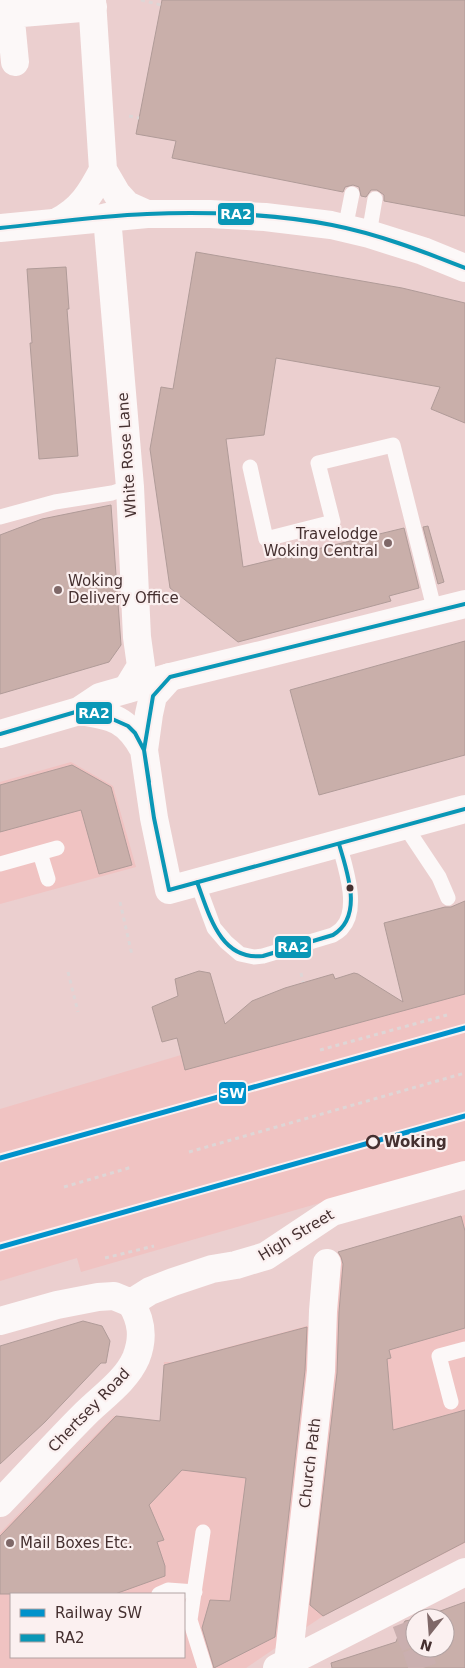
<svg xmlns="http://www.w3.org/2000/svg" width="465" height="1668" font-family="'DejaVu Sans',sans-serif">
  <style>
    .built { fill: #f0c3c2; fill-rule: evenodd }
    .building { fill: #c9afaa; stroke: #b09b98 }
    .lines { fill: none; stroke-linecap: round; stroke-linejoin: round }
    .street-tunnel { stroke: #caafaf; stroke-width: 28; stroke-dasharray: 28 14; stroke-linecap: butt }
    .path { stroke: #ded6d6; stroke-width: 3; stroke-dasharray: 4 4; stroke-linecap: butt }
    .lane { stroke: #fcf8f8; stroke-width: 15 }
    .street { stroke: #fcf8f8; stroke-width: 28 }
    .secondary { stroke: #fcf8f8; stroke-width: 28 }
    .bus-1-casing { stroke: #fbf0f0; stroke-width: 8 }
    .bus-1 { stroke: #0a97b6; stroke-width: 4 }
    .rail-1-casing { stroke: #fbf0f0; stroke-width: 9 }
    .rail-1 { stroke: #0092cb; stroke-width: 5 }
    .poi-dot { fill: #7f6868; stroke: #fbf0f0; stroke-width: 2 }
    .bus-dot { fill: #453030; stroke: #fbf0f0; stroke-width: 2 }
    .stop-dot { fill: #fbf0f0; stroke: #453030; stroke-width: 2.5 }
    .labels { text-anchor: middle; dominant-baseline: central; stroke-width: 4.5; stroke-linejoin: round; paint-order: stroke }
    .street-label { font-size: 15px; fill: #453030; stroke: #fbf0f0 }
    .poi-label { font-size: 15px; fill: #453030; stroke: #fbf0f0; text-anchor: start }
    .stop-label { font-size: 15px; font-weight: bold; fill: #453030; stroke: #fbf0f0; text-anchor: start }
    .line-badge { stroke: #fbf0f0; stroke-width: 2 }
    .badge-label { font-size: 14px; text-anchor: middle; font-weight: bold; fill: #fff }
  </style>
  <rect width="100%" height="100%" fill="#ebcfcf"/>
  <!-- built -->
  <path class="built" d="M71 762 113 786 136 867 0 904V782Z
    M465 994V1161L81 1272 77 1258 0 1281V1109L181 1055 185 1070Z
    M465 1215V1543L323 1616 246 1668H0V1533L114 1416 160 1421 164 1362H173L325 1321 333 1260 341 1251ZM11 1594H184V1657H11Z"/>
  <!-- building -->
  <path class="building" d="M162 0H465V216L384 201V195L377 190H371L366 197 361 196 359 187 353 185 345 187 343 192 172 158 176 141 136 134Z
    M196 252 402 288 465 303V423L431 409 440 387 276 358 264 435 226 439 243 567 404 528 419 588 389 596 391 601 238 642 170 588 150 449 161 387 173 389Z
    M66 267 69 309H67L78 456 39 459 30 343H32L27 269Z
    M111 505 121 645 109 662 0 694V535L42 519Z
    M428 526 444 582 438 584 423 527Z
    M465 641V755L319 795 290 690Z
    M72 765 111 787 132 865 99 874 81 810 0 832V785Z
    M465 901V994L185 1070 177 1038 162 1042 152 1007 178 996 175 979 199 971 210 973 225 1024 252 1001 285 988 333 974 335 979 354 973 358 974 403 1002 384 923 445 907H451Z
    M461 1216 465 1231V1328L389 1350 391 1358 387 1359 393 1430 465 1410V1542L323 1616 310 1605 337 1373 339 1312 343 1264 341 1257 338 1252Z
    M83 1321 102 1326 110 1341 106 1363H101L45 1422 0 1464V1346Z
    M307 1327 305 1370 275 1637 214 1668 202 1628 210 1600 230 1601 246 1478 182 1470 149 1505 164 1540 157 1542 165 1566V1576L115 1594H0V1536L116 1416 160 1421 164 1365Z
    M465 1602V1668H332L331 1663 396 1642 401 1628 405 1621 415 1619V1648H445V1618H421Z"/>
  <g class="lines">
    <!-- street-tunnel -->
    <path class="street-tunnel" d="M406 1622 415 1646
      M416 1648 423 1668"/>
    <!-- path -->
    <path class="path" d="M141 0 161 5
      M129 116 139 118
      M120 902 132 955
      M68 972 78 1012
      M301 973 303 982
      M320 1050 447 1015
      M189 1152 465 1073
      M64 1187 132 1167
      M105 1258 154 1246"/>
    <!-- lane -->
    <path class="lane" d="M345 229 352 194
      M369 234 375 199
      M250 467 266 539 333 522 318 463 393 445 435 612
      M0 517 55 502 112 493 130 487
      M405 826 439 877 448 898
      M40 853 48 879
      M0 864 57 848
      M197 882 214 928 226 942 240 954 254 957 263 956 333 935C336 933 340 931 342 928 360 909 345 866 339 844
      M451 1402 439 1356 465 1349
      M203 1532 190 1620 205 1668
      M159 1594 168 1590 195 1592"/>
    <!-- street -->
    <path class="street" d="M9 0 15 62
      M92 0 103 170 117 194 127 205 147 214
      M10 14 93 7
      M107 217 130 487 137 637 141 666 127 689
      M57 222C81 210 91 193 103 170
      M170 677 153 696 149 714 144 750 154 818 169 890 465 809
      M79 711C113 716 127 719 144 750
      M0 1503C28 1474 56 1443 85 1414 102 1397 126 1381 136 1358 144 1338 142 1321 131 1303
      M288 1663 321 1371 323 1311 327 1263
      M277 1668 465 1572"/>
    <!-- secondary -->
    <path class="secondary" d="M0 228 147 214H210L265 217 331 225 369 234 423 251 465 268
      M0 734 79 711 100 697 170 677 261 655 465 604
      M0 1321 57 1305 98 1297 114 1296 131 1303 150 1291 173 1282 212 1269 236 1265 266 1256 332 1212 465 1175"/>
    <defs>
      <path id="bus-1" d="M0 228C49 223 98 216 147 214 204 211 276 214 332 225 378 234 422 251 465 268
        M0 734 79 711 101 714 128 726 135 733 144 750 149 782
        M197 882C209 914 220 961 263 956L333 935C364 916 347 872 339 844
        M169 890 154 818 144 750 153 696 170 677 465 604
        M169 890 465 809"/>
    </defs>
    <!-- bus-1 casing -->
    <use href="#bus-1" class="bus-1-casing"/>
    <!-- bus-1 -->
    <use href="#bus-1" class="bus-1"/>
    <defs>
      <path id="rail-1" d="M0 1158 465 1028
        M0 1247 465 1116"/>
    </defs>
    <!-- rail-1 casing -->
    <use href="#rail-1" class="rail-1-casing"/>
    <!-- rail-1 -->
    <use href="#rail-1" class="rail-1"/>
  </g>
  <!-- markers -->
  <g class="poi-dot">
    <circle cx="388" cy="543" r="5"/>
    <circle cx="58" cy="590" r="5"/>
    <circle cx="10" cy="1543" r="5"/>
  </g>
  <circle class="bus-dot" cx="350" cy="888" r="4.5"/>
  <circle class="stop-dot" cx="373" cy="1142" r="6"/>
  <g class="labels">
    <!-- street labels -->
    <g class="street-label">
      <text transform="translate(127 455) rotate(-94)">White Rose Lane</text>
      <text transform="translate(296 1235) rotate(-31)">High Street</text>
      <text transform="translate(89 1410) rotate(-46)">Chertsey Road</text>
      <text transform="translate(310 1463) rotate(-83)">Church Path</text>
    </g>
    <!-- poi labels -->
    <g class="poi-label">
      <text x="378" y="534" text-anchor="end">Travelodge<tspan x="378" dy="17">Woking Central</tspan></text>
      <text x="68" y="581">Woking<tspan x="68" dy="17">Delivery Office</tspan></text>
      <text x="20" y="1543">Mail Boxes Etc.</text>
    </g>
    <!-- stop labels -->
    <g class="stop-label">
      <text x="384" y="1142">Woking</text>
    </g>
  </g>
  <g class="line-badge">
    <rect x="217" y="202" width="38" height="24" rx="5" fill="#0a97b6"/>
    <rect x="75" y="701" width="38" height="24" rx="5" fill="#0a97b6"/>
    <rect x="274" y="935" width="38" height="24" rx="5" fill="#0a97b6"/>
    <rect x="218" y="1081" width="29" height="24" rx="5" fill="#0092cb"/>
  </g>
  <g class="badge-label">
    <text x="236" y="219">RA2</text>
    <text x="94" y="718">RA2</text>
    <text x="293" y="952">RA2</text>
    <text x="232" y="1098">SW</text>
  </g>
  <!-- legend -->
  <rect x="10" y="1593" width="175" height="65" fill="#fbf0f0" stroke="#b2a3a3"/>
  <rect x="20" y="1609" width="25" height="8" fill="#0092cb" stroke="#b2a3a3"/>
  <text x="55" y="1618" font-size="15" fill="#453030">Railway SW</text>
  <rect x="20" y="1634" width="25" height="8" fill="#0a97b6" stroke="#b2a3a3"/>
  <text x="55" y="1643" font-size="15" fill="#453030">RA2</text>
  <!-- north arrow -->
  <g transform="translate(430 1633) rotate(197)"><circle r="24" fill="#fbf0f0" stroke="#b2a3a3"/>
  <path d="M0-4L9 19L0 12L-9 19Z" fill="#7f6868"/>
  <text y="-8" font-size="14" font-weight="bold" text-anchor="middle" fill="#453030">N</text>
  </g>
</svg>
